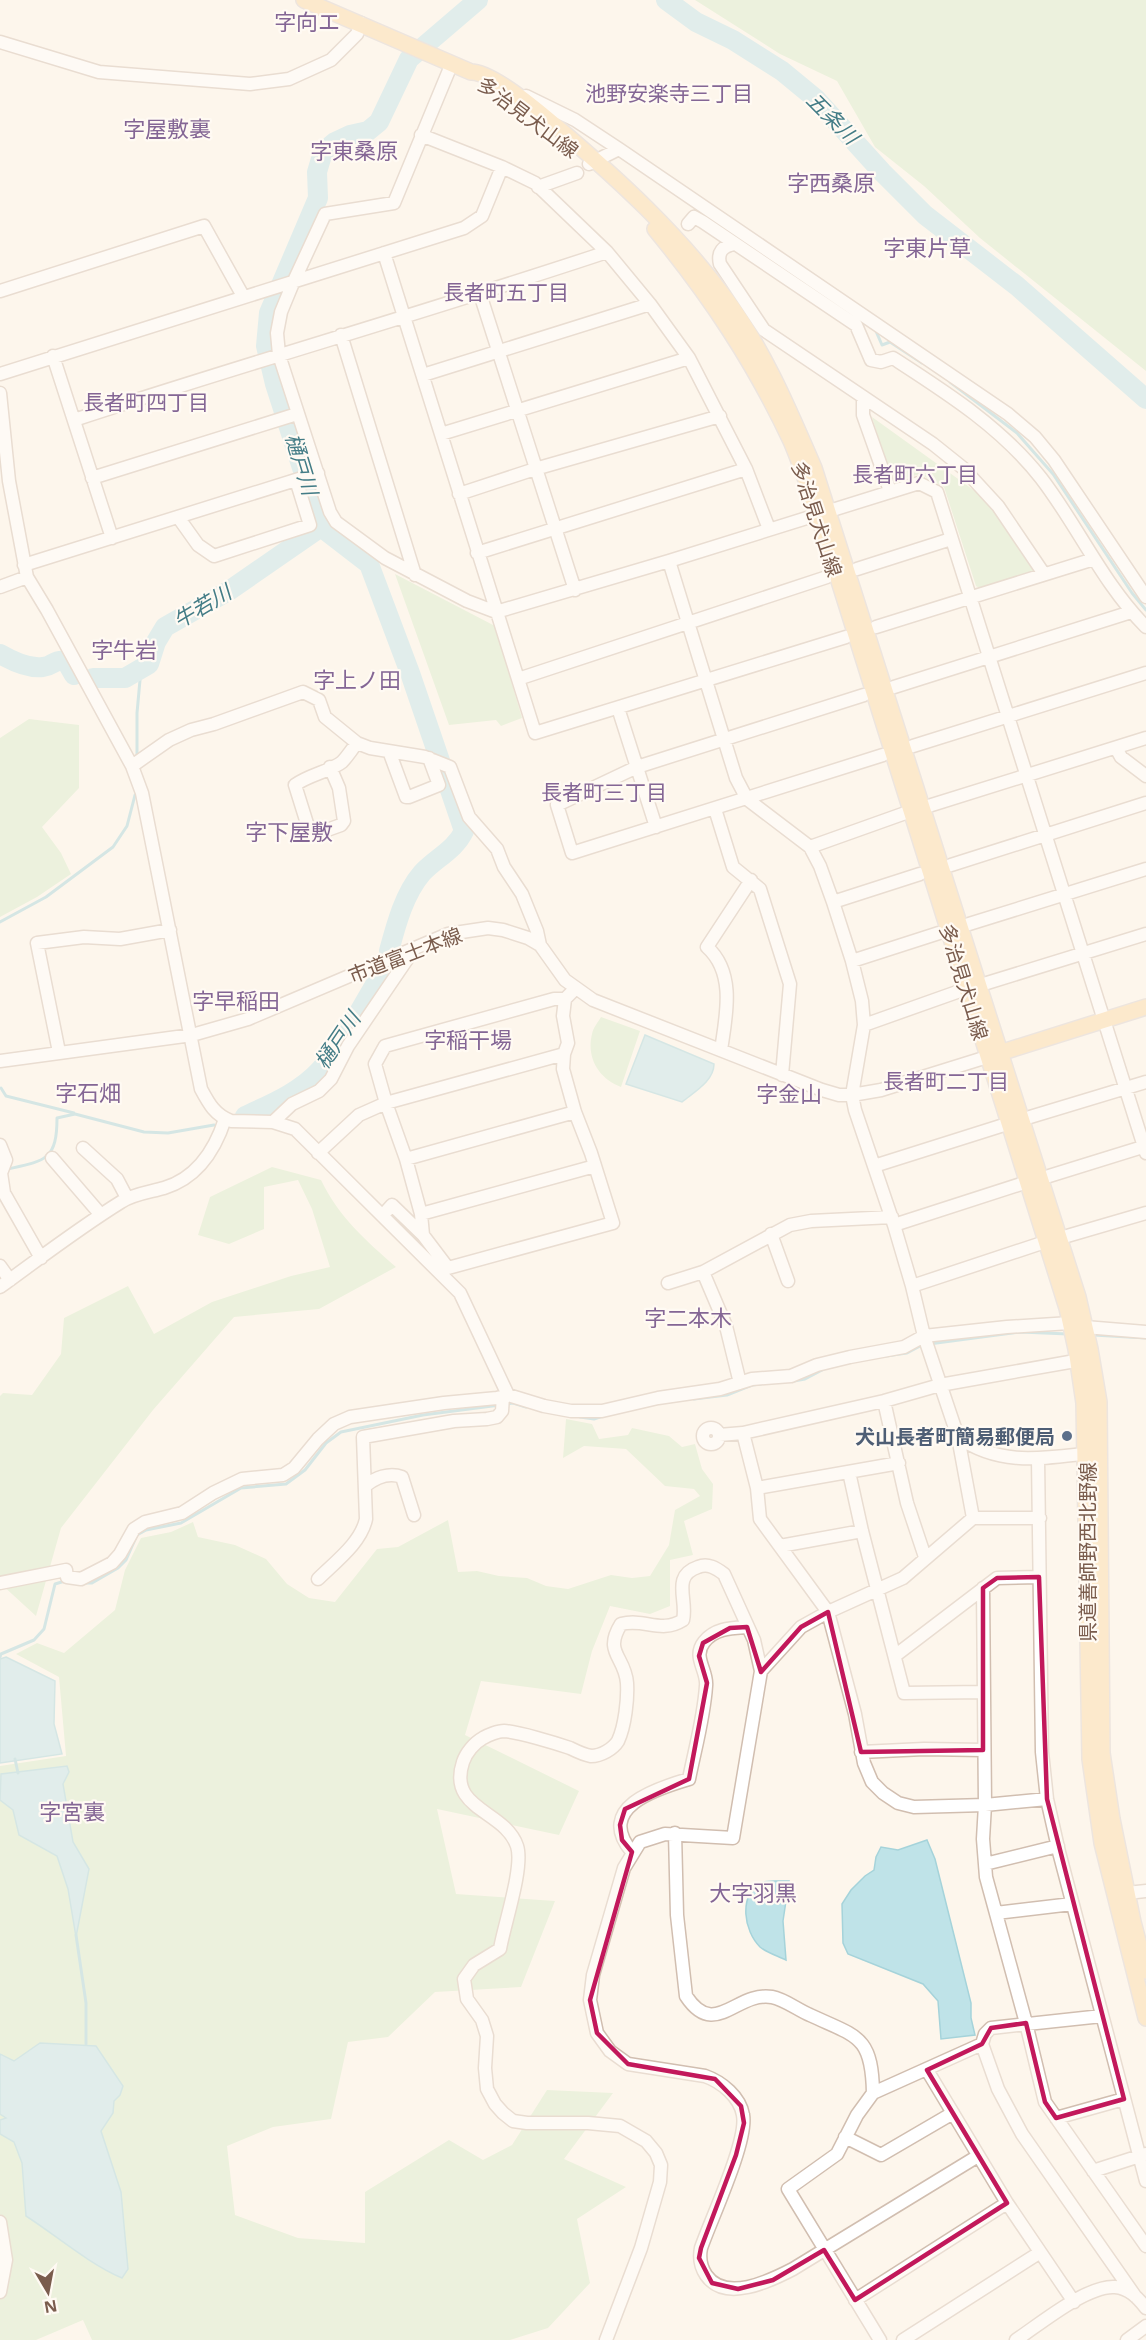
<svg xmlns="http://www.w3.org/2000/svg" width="1146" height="2340" font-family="'Noto Sans','Noto Sans JP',sans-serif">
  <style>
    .green { fill: #d8ecc9 }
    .water { fill: #bfe3e8; stroke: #a5d3da; stroke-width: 1.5 }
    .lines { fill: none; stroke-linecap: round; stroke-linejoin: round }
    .stream { stroke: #a5d3da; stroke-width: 3 }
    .river { stroke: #bfe3e8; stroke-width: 20 }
    .minor-casing { stroke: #d1beb0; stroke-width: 15 }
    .major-casing { stroke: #dad1cd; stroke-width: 18 }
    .minor { stroke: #fff; stroke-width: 12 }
    .major { stroke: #fbd9a5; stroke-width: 15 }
    .marked { fill: none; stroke: #c2185b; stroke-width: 4.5; stroke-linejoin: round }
    .service-dot { fill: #5c6f8a; stroke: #fffaf3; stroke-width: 2 }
    .labels { text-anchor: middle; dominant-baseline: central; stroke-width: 4.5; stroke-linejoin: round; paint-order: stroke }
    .street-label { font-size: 20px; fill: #7a5c4d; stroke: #fffaf3 }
    .service-label { font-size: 20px; font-weight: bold; fill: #4e5e75; stroke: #fffaf3; text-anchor: end }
    .neighbourhood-label { font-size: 21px; fill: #846695; stroke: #fffaf3 }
    .water-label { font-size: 21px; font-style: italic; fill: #437c86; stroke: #fffaf3 }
    .quarter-label { font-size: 22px; fill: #846695; stroke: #fffaf3 }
  </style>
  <rect width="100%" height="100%" fill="#fdf6ec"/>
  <!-- green -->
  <path class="green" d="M695 0H1146V371L980 238 924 186 875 147 837 81 780 54Z
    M872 417 986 499 1035 567 1034 572 981 589 976 586 944 487 920 474 892 482Z
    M395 574 495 626 522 718 501 726 496 720 449 725Z
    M29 719 79 725V788L42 827 61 853 71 874 37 897 0 917V738Z
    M601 1017 640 1031 621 1087C599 1079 586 1058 592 1034 593 1028 598 1022 601 1017Z
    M272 1167 321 1180C339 1217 365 1240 396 1267L319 1309 234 1317 153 1410 61 1528 36 1616 0 1583V1396L3 1393 32 1395 61 1354 64 1318 128 1286 154 1334 212 1302 291 1276 330 1267 312 1209 298 1180 264 1187V1229L229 1244 198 1235 210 1197Z
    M566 1419 592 1424 599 1439 628 1435 632 1428 669 1436 682 1447 695 1444 702 1469 713 1484 712 1509 684 1521 693 1555 670 1560V1606L650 1614 610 1606 592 1651 581 1694 481 1681 465 1735 579 1791 559 1835 437 1809 456 1894 555 1901 521 1987 435 1992 388 2037 348 2042 331 2119 273 2127 227 2146 235 2215 298 2238 365 2243V2192L449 2140 483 2160 512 2145 547 2090 613 2093 564 2159 626 2187 577 2219 590 2283 548 2328 510 2340H92L83 2320 36 2340H0V1766L66 1756 59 1677 16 1654 37 1643 64 1653 115 1610 125 1570 141 1538 171 1532 193 1522 198 1537 235 1545 266 1559 287 1584 309 1598 335 1602 377 1549 398 1547 448 1520 458 1572 477 1571 499 1576 527 1578 546 1586 568 1589 611 1575 632 1578 650 1576 669 1545 675 1510 700 1496 694 1489 665 1486 626 1449 584 1446 563 1458Z"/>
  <!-- water -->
  <path class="water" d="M645 1035 714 1064C714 1081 694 1092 682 1102L626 1084Z
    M6 1657 55 1681 54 1724 62 1754 0 1763V1659Z
    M67 1766 69 1772 63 1784 73 1842 89 1869 76 1937 68 1889 57 1856 19 1835 13 1810 0 1800 1 1774Z
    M927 1840 935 1859 971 2003V2018L975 2035 941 2039 938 2001 923 1984 848 1954 843 1943 842 1904 851 1890 865 1876 874 1870 876 1857 881 1847 898 1850Z
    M775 1881H789L783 1921 786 1960C778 1956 767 1953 760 1947 744 1931 738 1896 761 1883 765 1881 771 1881 775 1881Z
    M40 2043 96 2046 123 2086 120 2095 114 2101 113 2113 101 2131 121 2192 128 2269 122 2278C89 2264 57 2236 26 2216L22 2163 14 2142 0 2134V2120L6 2118 0 2114V2054L14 2061Z"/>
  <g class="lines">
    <!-- stream -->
    <path class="stream" d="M875 329 882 345 890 342 922 363
      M950 382 1017 433 1053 474 1132 593 1146 610
      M137 754V713L141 669
      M0 922 46 897 113 847 127 826 135 795
      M1 1088 6 1096 74 1113
      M8 1169C45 1161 57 1160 57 1118L75 1114 144 1132 168 1133 214 1125
      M1093 1335 1146 1338
      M929 1344 1020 1332 1068 1334
      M886 1356 907 1353 922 1345
      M794 1381 805 1379 824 1369
      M694 1399 727 1395 752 1385 761 1384
      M506 1404 513 1403 526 1407
      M580 1417 594 1419 603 1416
      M83 1583H92L118 1568 126 1560 137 1535 146 1530 181 1523 241 1488 286 1484 305 1470 326 1443 341 1432 423 1415 500 1405
      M0 1657 1 1654 34 1640 44 1629 55 1584 65 1581
      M15 1759 18 1773
      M76 1935 86 2003V2044"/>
    <!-- river -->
    <path class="river" d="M666 0 696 22 733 40 782 71 816 99 882 172 925 215 1017 286 1146 399
      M0 654C12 661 28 669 43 667 54 666 53 659 66 661L74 675
      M93 678H125L149 664 156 642 165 627 230 590 321 527
      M389 951C396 925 404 894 422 873 436 858 455 850 464 831L410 673 369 564 321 527 275 384 266 346 269 313 318 198 317 172 323 152 335 142 350 135 368 131 379 122 409 59 478 0
      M245 1116C271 1104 300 1092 320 1070 346 1040 364 1001 385 968"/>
    <defs>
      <path id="minor" d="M0 42 99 72 250 84 289 79 331 60 357 34 361 23
        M452 63 394 203 325 214 293 283 281 312 277 333 279 355 330 512 336 522 385 558 467 601 496 612 669 561 919 483 937 492 1146 1153
        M526 96 575 120 619 149 1008 414 1035 437 1054 460 1146 597
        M421 135 502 167 535 183 607 252 650 304 689 358 746 469 769 529
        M589 164 619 149
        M538 187 577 173
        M688 224 694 217 703 222 856 325 871 360 881 362 893 358C947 393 1001 427 1041 478 1078 526 1103 584 1146 627
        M734 244C723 246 717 252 720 264L764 330 933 444 963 468 998 506 1044 574
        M384 253 535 733 846 637
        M0 291 204 226 243 296
        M480 294 575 590
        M341 335 415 575
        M53 356 112 538
        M0 374 464 228 482 216 502 167
        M423 375 650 304
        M0 393 9 481 27 577 47 610 132 766 142 793 201 1089C209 1104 215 1115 231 1121L273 1122 295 1129 460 1293 508 1395
        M863 398V415L890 491
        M74 420C251 362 430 311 607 252
        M441 434 689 358
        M92 478 297 414
        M459 494 535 469 720 416
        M178 517 198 545 214 556 310 525 296 480
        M477 553 746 469
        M669 561 736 778 747 799 810 847 820 866 833 902 852 961 862 1001 864 1025 852 1095 855 1110 894 1225 912 1286 924 1336 958 1437 973 1518
        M24 565 318 473
        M857 569 951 539
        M0 587 27 577
        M876 627 1094 559
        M518 679 827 577
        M894 687 1131 612
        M864 695 637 767 557 805 572 853 883 755
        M618 708 656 827
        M913 746 1146 673
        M1116 748 1121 757 1146 776
        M389 751 406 797H409L439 785 429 758
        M132 766 169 740 191 730 214 724 303 692 319 700 325 717 357 743 370 748 425 757 450 767 469 817 497 849 504 867 522 894 537 931 540 945
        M330 767 339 788 344 821 341 825 313 835 310 833 295 785C308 775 331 771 342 762 347 757 352 749 357 743
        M922 808 1146 738
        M715 809 733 867 760 889 790 984 782 1075
        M810 847 911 811
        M951 865 1146 803
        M833 902 920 874
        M969 924 1146 869
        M852 961 939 933
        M987 983 1146 934
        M565 999 563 1016 568 1043 564 1054 563 1069 575 1112 591 1153 613 1223 448 1268 423 1235 421 1214 406 1159 386 1103 375 1064 385 1046 554 999H565L575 989
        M864 1025 957 992
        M721 1050C726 1016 736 973 707 947L751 880
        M59 1052 37 943 84 937 120 939 170 930
        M0 1061 192 1035 248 1019 448 934 488 928 503 930 528 938 540 945 565 980 593 1000 822 1090 839 1095H852L881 1090 987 1057
        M1030 1117 1146 1082
        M273 1122 292 1104 319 1091 331 1079 348 1046 414 949
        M0 1145 6 1160 1 1173 4 1193 41 1258
        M83 1148 117 1179 127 1198
        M318 1153 359 1115 386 1103 564 1054
        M52 1158 101 1215
        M406 1159 575 1112
        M874 1166 1007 1124
        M1049 1176 1146 1146
        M421 1214 595 1166
        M383 1215 392 1205 423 1235
        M894 1225 1021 1184
        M771 1234 788 1281
        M1067 1236 1146 1213
        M0 1266 10 1280
        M703 1272 726 1326 740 1383
        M668 1283 703 1272 790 1225 811 1221 892 1217
        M912 1286 1045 1242
        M0 1287C40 1258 79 1228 121 1202 133 1194 150 1192 164 1188 197 1178 215 1150 225 1119
        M1085 1327 1146 1332
        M884 1401 907 1503 925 1557
        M703 1436a8 8 0 1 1 16 0a8 8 0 1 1-16 0Z
        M719 1435 743 1433
        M958 1437C1001 1467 1044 1458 1092 1453
        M1038 1458 1042 1752 1047 1799 1059 1852 1146 2181
        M849 1472 862 1531 904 1693 984 1692
        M365 1486C375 1478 389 1472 402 1477L414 1515
        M757 1488 899 1463
        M780 1546 862 1531
        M318 1579C335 1562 361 1543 366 1519L363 1437 454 1421 487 1419 497 1417 502 1411 503 1396
        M0 1583 66 1570 67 1577 81 1579 112 1563 120 1554 134 1529 145 1522 182 1513 213 1493 242 1479 283 1475 294 1468 318 1439 334 1424 350 1417 444 1403 497 1398 508 1395 544 1406 571 1411H602L658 1398 720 1389 752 1379 791 1376 817 1365 850 1357 904 1347 924 1336 1007 1327 1070 1323
        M983 1588 985 1805 983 1839 986 1877 1026 2023 1045 2102 1146 2246
        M896 1655 997 1578 1039 1577
        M761 1671 801 1627 828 1612 903 1578 973 1518H1040
        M861 1752 924 1749 983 1750
        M1047 1799 985 1805 914 1807 898 1803 883 1793 872 1782 864 1763 855 1714 828 1612 760 1519 757 1488 743 1433 884 1401 940 1385 1075 1361
        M675 1833 677 1915 686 1996C715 2040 736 1991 772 1997 784 1999 798 2010 810 2015 857 2037 872 2035 873 2093
        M632 1852C595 1808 655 1789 689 1779 695 1749 704 1717 706 1686 708 1671 692 1657 704 1642 715 1628 732 1628 747 1627
        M985 1864 1058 1846
        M1127 1893 1146 1891
        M996 1913 1072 1904
        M982 2044 998 2089 1022 2134 1135 2296
        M927 2070 1007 2203 1074 2302
        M1056 2118 1124 2099
        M845 2137 881 2155 953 2113
        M1093 2171 1146 2154
        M0 2222 6 2260 0 2292
        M855 2300 1007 2203
        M606 2340 641 2248 660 2182 661 2165 656 2153 646 2141 620 2126 588 2123H527L513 2121 503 2113 495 2104 487 2089 485 2068 487 2036 482 2020 467 1999 464 1979 474 1965 500 1949C504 1925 524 1867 517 1846 505 1810 447 1810 463 1762 466 1753 474 1743 483 1738 488 1735 498 1731 504 1731 519 1732 555 1743 570 1748 576 1751 585 1755 591 1756 601 1756 613 1749 618 1741 625 1726 628 1699 627 1683 625 1656 603 1653 621 1624 645 1618 661 1634 683 1620 688 1600 671 1576 698 1567 708 1563 716 1568 724 1574L754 1640 761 1671 733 1838 665 1834 640 1842 624 1868 593 1975 590 2000 597 2033 610 2051 628 2064 705 2076C722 2082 740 2097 743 2115 748 2141 711 2219 701 2248 699 2258 700 2266 706 2275 725 2303 770 2281 793 2269L978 2156
        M880 2340 788 2189 837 2154 857 2115 873 2093 982 2044 985 2034 991 2028 1102 2016
        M903 2340 1039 2253
        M1016 2340C1040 2324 1087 2285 1115 2287 1129 2288 1138 2298 1146 2308
        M1127 2340 1146 2326"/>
      <path id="major" d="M304 0 471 72C493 72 540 113 558 128 619 180 678 234 726 299 764 350 789 410 814 468L1078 1297 1090 1349 1099 1402 1102 1753 1112 1819 1133 1922 1146 1971
        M655 229C710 296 754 362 791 441 801 464 809 490 818 514L1067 1308 1076 1349 1084 1403 1090 1759 1102 1843 1146 2018
        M990 1056 1146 1007"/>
    </defs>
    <!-- minor casing -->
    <use href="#minor" class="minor-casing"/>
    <!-- major casing -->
    <use href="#major" class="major-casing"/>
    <!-- minor -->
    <use href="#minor" class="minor"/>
    <!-- major -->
    <use href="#major" class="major"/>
  </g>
  <!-- marked area -->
  <path d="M0 0H1146V2340H0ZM1039 1577 1047 1799 1124 2099 1056 2118 1045 2102 1026 2023 991 2028 982 2044 927 2070 1007 2203 855 2300 824 2250 773 2280 738 2289 712 2283 699 2258 701 2248 736 2155 744 2123 741 2106 715 2079 628 2064 597 2033 590 2000 632 1852 622 1840 620 1825 625 1809 689 1779 707 1683 699 1656 703 1643 730 1628 747 1627 761 1672 801 1627 828 1612 861 1752 983 1750V1588L997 1578Z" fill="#fdf6ec" fill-opacity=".55" fill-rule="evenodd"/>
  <path class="marked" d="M1039 1577 1047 1799 1124 2099 1056 2118 1045 2102 1026 2023 991 2028 982 2044 927 2070 1007 2203 855 2300 824 2250 773 2280 738 2289 712 2283 699 2258 701 2248 736 2155 744 2123 741 2106 715 2079 628 2064 597 2033 590 2000 632 1852 622 1840 620 1825 625 1809 689 1779 707 1683 699 1656 703 1643 730 1628 747 1627 761 1672 801 1627 828 1612 861 1752 983 1750V1588L997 1578Z"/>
  <!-- markers -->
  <circle class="service-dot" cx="1067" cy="1436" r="6"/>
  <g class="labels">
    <!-- street labels -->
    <g class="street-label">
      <text transform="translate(528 117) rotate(37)">多治見犬山線</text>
      <text transform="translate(817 519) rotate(72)">多治見犬山線</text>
      <text transform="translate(405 955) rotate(-21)">市道富士本線</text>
      <text transform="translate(964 982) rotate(73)">多治見犬山線</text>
      <text transform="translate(1087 1552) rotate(-90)">県道善師野西北野線</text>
    </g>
    <!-- service labels -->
    <g class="service-label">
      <text x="1055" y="1436">犬山長者町簡易郵便局</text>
    </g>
    <!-- neighbourhood labels -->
    <g class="neighbourhood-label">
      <text x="669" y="93">池野安楽寺三丁目</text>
      <text x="506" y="292">長者町五丁目</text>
      <text x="146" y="402">長者町四丁目</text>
      <text x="915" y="474">長者町六丁目</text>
      <text x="604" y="792">長者町三丁目</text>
      <text x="946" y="1081">長者町二丁目</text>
    </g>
    <!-- water labels -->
    <g class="water-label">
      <text transform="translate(833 118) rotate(45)">五条川</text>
      <text transform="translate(302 464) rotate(73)">樋戸川</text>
      <text transform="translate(202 606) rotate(-31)">牛若川</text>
      <text transform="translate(337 1040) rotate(-56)">樋戸川</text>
    </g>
    <!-- quarter labels -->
    <g class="quarter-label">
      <text x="307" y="21">字向エ</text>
      <text x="167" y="128">字屋敷裏</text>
      <text x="354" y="150">字東桑原</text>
      <text x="831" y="182">字西桑原</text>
      <text x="927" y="247">字東片草</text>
      <text x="124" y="649">字牛岩</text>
      <text x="357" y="679">字上ノ田</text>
      <text x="289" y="831">字下屋敷</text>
      <text x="236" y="1000">字早稲田</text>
      <text x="468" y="1039">字稲干場</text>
      <text x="88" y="1092">字石畑</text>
      <text x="789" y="1093">字金山</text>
      <text x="688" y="1317">字二本木</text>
      <text x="72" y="1811">字宮裏</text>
      <text x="753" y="1892">大字羽黒</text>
    </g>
  </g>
  <!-- north arrow -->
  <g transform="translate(48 2292) rotate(170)" stroke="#fffaf3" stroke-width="4.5" paint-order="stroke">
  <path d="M0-4.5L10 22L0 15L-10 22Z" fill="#7a5c4d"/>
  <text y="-9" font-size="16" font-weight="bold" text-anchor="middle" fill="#7a5c4d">N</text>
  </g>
</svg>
